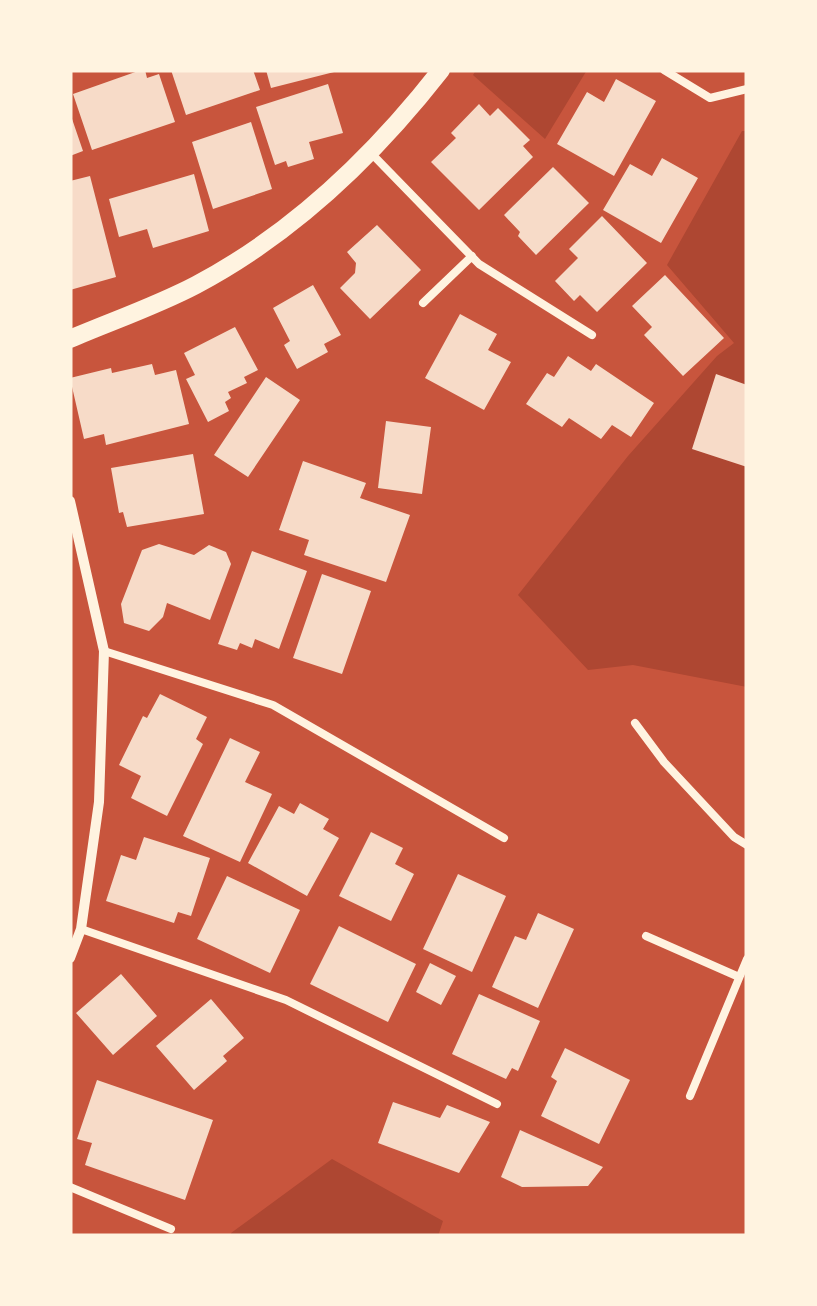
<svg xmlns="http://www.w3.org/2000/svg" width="817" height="1306" font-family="'Public Sans',sans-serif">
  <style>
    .green { fill: #ae4732 }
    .building { fill: #f7dbc8 }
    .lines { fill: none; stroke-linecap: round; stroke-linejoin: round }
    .service { stroke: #fff3e0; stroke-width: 8 }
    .minor { stroke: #fff3e0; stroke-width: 10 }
    .tertiary { stroke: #fff3e0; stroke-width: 18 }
  </style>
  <rect width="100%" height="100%" fill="#c8553d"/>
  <!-- green -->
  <path class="green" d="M476 70H587L545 139 473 75Z
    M742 131H747V687L633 665 588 670 518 595 628 456 717 356 734 343 667 265Z
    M332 1159 443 1221 438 1236H231V1233Z"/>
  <!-- building -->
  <path class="building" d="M141 70H145L147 78 159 74 175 122 92 150 73 94Z
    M171 70H253L260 90 186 115Z
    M266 70H338V71L271 88Z
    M616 79 656 101 614 176 557 144 587 92 604 102Z
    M328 84 343 133 309 142 314 159 288 167 286 161 275 165 256 107Z
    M479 104 490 116 498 108 530 140 523 146 533 157 479 210 431 162 456 138 451 133Z
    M70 113 83 151 70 156Z
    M251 122 272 189 213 209 192 142Z
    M662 158 698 178 661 243 603 210 630 164 652 176Z
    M553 167 589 203 536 255 518 236 520 232 504 215Z
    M194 174 209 231 153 248 147 229 119 237 109 199Z
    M90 176 116 277 70 290V181Z
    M602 216 647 263 597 312 580 295 574 301 555 281 578 258 569 249Z
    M377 225 421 270 370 319 340 288 355 273 356 263 347 252Z
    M665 275 724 338 683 376 644 335 652 327 632 306Z
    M313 285 341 335 324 344 328 352 297 369 284 345 290 341 273 308Z
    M460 314 497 334 488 350 511 362 484 410 425 378Z
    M235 327 258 370 244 377 247 383 228 392 231 398 225 402 229 411 208 422 186 379 195 375 184 353Z
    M568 356 591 371 596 364 654 403 631 437 612 425 601 439 569 418 562 427 526 404 547 373 554 377Z
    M152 364 155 375 176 370 189 424 106 445 104 434 84 439 70 378 111 368 112 373Z
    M716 374 747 385V467L692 449Z
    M266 377 300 400 248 477 214 455Z
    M386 421 431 427 422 494 378 488Z
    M193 454 204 514 127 527 123 512 119 513 111 468Z
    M303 461 366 483 360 498 410 515 386 582 304 555 309 540 279 530Z
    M159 544 194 555 209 545 226 552 231 564 210 620 167 603 163 617 149 631 124 623 121 604 142 550Z
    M252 551 307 571 279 649 255 639 252 648 240 643 237 650 218 644Z
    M322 574 371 591 342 674 293 658Z
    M160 694 207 717 196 739 203 744 167 816 131 798 141 776 119 765 143 716 147 718Z
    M230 738 260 752 245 782 272 794 240 862 183 836Z
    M300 803 329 819 323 829 339 838 307 896 248 863 279 806 294 814Z
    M371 832 403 848 395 864 414 874 391 921 339 896Z
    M144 837 210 858 191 916 178 912 174 923 106 901 121 855 136 860Z
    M458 874 506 896 472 972 423 949Z
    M227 876 300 910 270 973 197 939Z
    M538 913 574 929 538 1008 492 987 515 936 526 940Z
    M339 926 416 964 388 1022 310 984Z
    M430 963 456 976 441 1005 416 992Z
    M121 974 157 1016 113 1055 76 1013Z
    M479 994 540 1021 518 1071 512 1068 506 1079 452 1054Z
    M211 999 244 1038 223 1056 227 1061 194 1090 156 1046Z
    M565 1048 630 1080 599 1144 541 1116 557 1081 551 1077Z
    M97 1080 213 1120 185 1200 85 1165 92 1143 77 1139Z
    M393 1102 440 1118 447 1105 490 1122 459 1173 378 1143Z
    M520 1130 603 1167 588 1186 522 1187 501 1177Z"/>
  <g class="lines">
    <!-- service -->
    <path class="service" d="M664 70 710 98 747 89
      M370 152 479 264 592 335
      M423 303 472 256
      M104 651 273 705 504 838
      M635 723 664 762 734 837 747 845
      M81 929 286 1000 497 1104
      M646 936 739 977
      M690 1096 747 959
      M70 1187 171 1229"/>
    <!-- minor -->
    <path class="minor" d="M70 501 104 651 99 802 81 929 70 958"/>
    <!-- tertiary -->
    <path class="tertiary" d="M70 339C112 321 156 306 196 285 294 233 373 157 441 70"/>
  </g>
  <!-- border -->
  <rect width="817" height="1306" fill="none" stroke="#fff3e0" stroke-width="145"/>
</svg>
